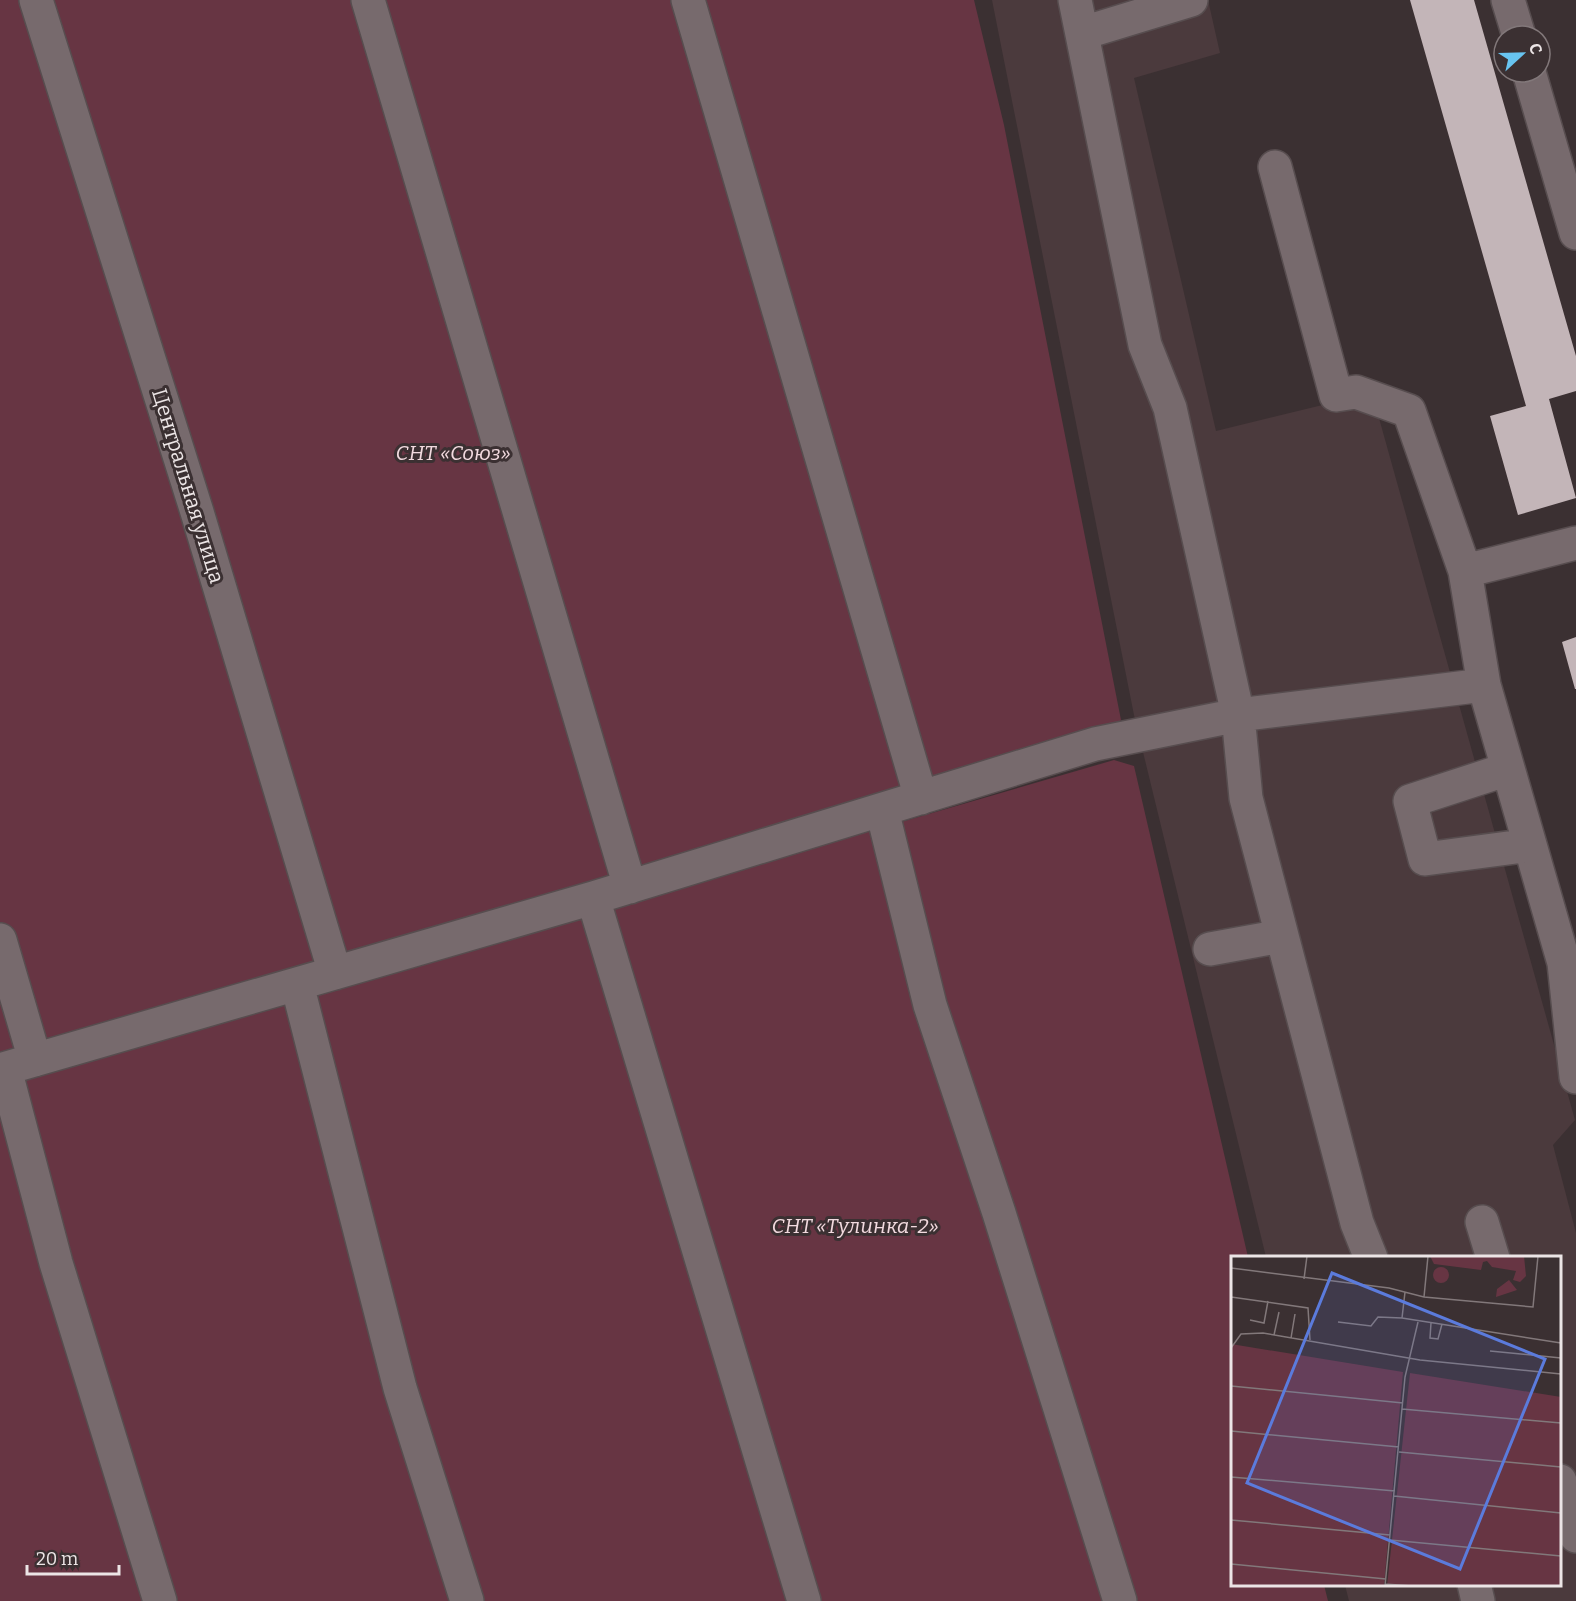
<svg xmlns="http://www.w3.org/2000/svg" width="1576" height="1601" font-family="Bitter,serif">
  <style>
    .built { fill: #4b3a3d }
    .green { fill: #673543 }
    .building { fill: #c3b5b8 }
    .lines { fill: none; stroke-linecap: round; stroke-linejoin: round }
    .minor-casing { stroke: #574d4f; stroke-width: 36 }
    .minor { stroke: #776a6d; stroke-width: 33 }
    .labels { text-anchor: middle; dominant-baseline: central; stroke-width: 6; stroke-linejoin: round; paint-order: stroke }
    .park-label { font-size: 21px; font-style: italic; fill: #f2dadf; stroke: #3b3032 }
    .street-label { font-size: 21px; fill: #ece5e6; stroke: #3b3032 }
    .inset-road { fill: none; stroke: #82787a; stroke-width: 1.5 }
    .view { fill: #5b7bdc; fill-opacity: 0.15; stroke: #5b7bdc; stroke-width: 3 }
    .inset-edge { fill: none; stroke: #ece5e6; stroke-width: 3 }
  </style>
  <rect width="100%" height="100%" fill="#3b3032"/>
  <!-- built -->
  <path class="built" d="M992 0H1208L1220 53 1134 78 1216 431 1372 393 1575 1120 1553 1145 1576 1233V1601H1349L1345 1585 1560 1584V1258L1266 1257 1134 715Z"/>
  <!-- green -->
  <path class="green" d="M0 0H974L1004 125 1121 720 1106 735 0 1060Z
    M1114 760 1134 766 1248 1257 1232 1258V1584L1324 1585 1328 1601H0V1084Z"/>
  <!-- building -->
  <path class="building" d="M1410 0H1474L1576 356V391L1549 399 1576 498 1518 515 1490 416 1526 406Z
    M1576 637V689H1575L1562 642Z"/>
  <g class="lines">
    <defs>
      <path id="minor" d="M36 0 197 512 335 973
        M368 0 630 887
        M688 0 921 798
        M1075 0 1145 345 1170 408 1238 715 1246 798 1357 1223 1371 1258
        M1508 0 1519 36
        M1083 33 1191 0
        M1529 72 1576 233
        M1275 167 1336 395 1356 392 1409 411 1465 571 1484 685 1564 963 1576 1077
        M1465 571 1576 543
        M1508 769 1410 801 1425 859 1530 845
        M882 810 930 1005 999 1213 1120 1601
        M593 898 804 1601
        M0 940 35 1060
        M1210 949 1282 936
        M297 984 400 1388 467 1601
        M5 1069 56 1263 160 1601
        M0 1070 593 898 1095 744 1238 715 1484 685
        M1482 1222 1493 1258
        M1560 1481 1576 1536
        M1474 1584 1478 1601"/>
    </defs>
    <!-- minor casing -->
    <use href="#minor" class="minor-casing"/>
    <!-- minor -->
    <use href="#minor" class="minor"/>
  </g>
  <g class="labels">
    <!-- park labels -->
    <g class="park-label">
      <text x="453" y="453">СНТ «Союз»</text>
      <text x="855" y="1226">СНТ «Тулинка-2»</text>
    </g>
    <!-- street labels -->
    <g class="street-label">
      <text transform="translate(188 486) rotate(73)">Центральная улица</text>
    </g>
  </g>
  <!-- overview -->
  <g transform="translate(1231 1256)">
    <rect width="330" height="330" fill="#3b3032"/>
    <path d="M199 0H293L295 20 289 26 282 24 285 15 261 11 256 5 252 6 250 14 203 8ZM202 19a8 8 0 1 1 16 0a8 8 0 1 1-16 0ZM278 24 286 34 265 41 266 33ZM0 88 172 116 153 330H0ZM179 117 330 141V330H156Z" fill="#673543"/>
    <path class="inset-road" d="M0 12 158 32 193 41 302 51 307 0M73 23 76 0M0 41 77 52 79 84M193 41 197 0M171 62 174 36M19 64 33 67 37 45M107 66 140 70 147 61 171 62 330 87M200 67 199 82 207 83 211 68M43 79 48 56M60 82 64 58M0 92 10 78 32 77 189 104 330 118M259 95 330 102M0 130 172 147M171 153 330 167M0 175 168 191M168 196 330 211M0 221 164 235M163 240 330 257M0 264 159 279M159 284 330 300M0 308 155 323M154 328 181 330M154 330 174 121 187 66"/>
    <path class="view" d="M101 17 314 103 229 313 16 227Z"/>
    <rect width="330" height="330" class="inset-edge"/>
  </g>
  <!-- north arrow -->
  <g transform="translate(1522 54) rotate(68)"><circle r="28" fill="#3b3032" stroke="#82787a" stroke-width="1.5"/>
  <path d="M0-4.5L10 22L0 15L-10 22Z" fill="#68c4f0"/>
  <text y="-9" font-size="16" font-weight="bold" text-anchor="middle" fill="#ece5e6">С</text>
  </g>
  <!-- scale -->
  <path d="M27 1565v9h92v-9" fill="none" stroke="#ece5e6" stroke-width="3"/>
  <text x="36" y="1565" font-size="18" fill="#ece5e6" stroke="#3b3032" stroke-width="4.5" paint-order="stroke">20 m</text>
</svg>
